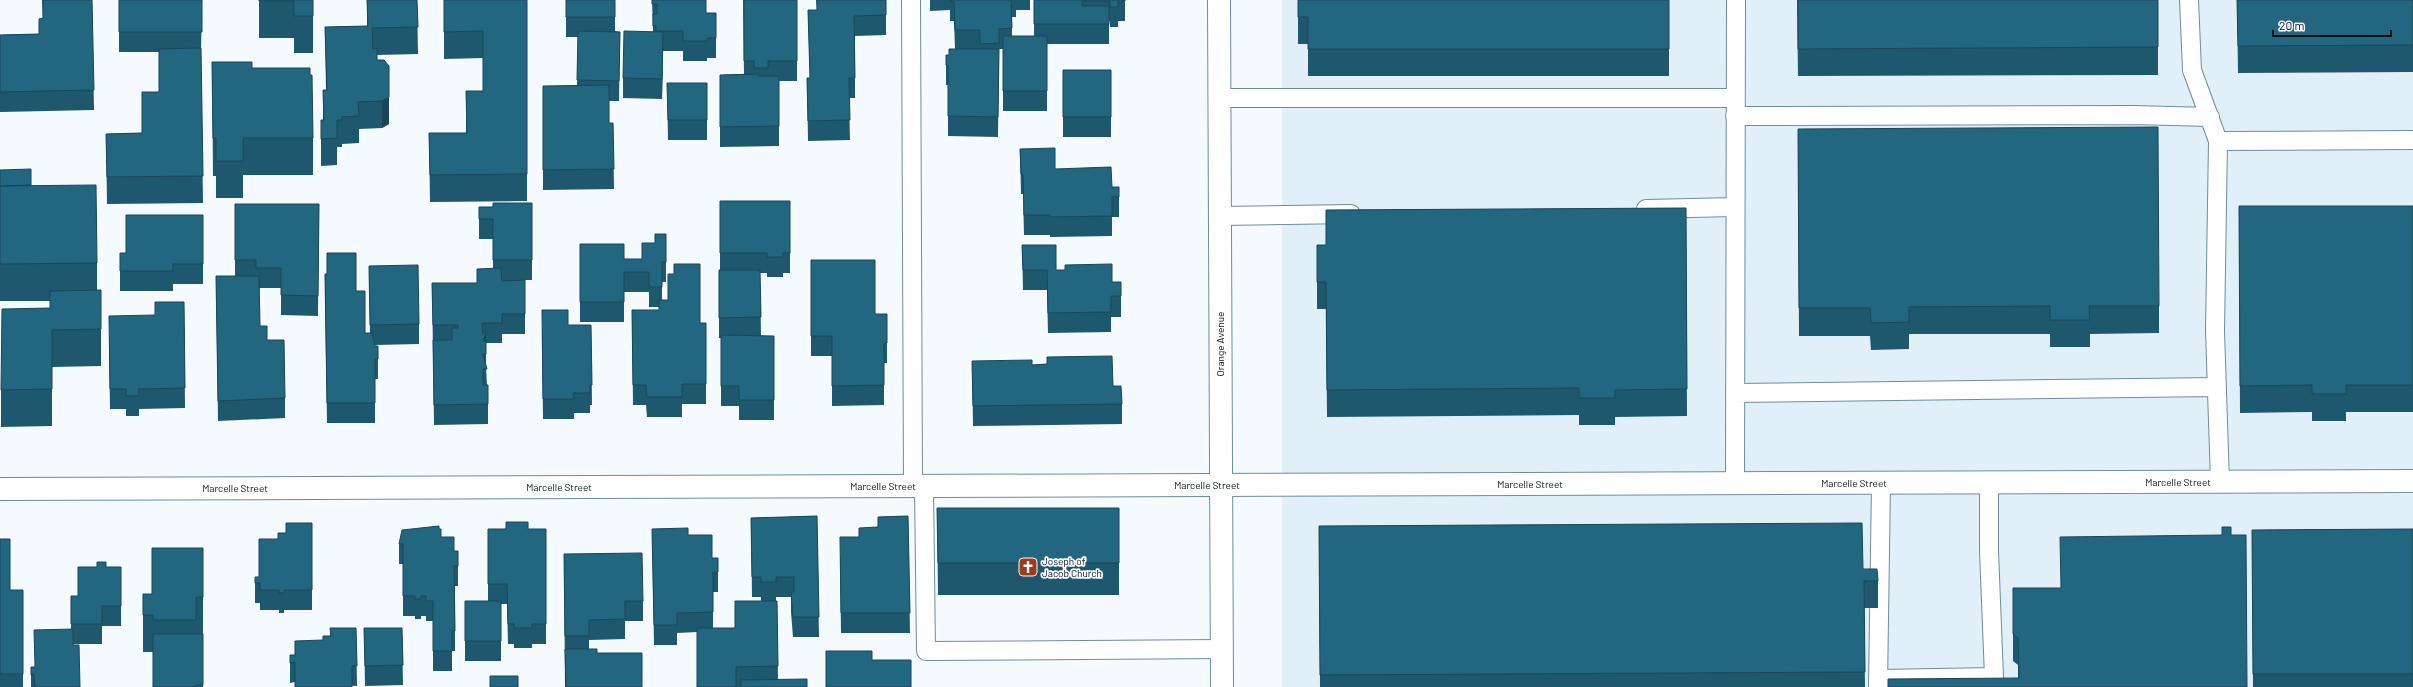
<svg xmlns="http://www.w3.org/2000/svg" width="2413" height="687" font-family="Barlow,sans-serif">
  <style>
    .built { fill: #e1f0f8 }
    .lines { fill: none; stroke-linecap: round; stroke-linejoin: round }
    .service-casing { stroke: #6e8d9a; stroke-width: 20 }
    .minor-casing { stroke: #6e8d9a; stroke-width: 24 }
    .tertiary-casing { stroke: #6e8d9a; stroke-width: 24 }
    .service { stroke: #fff; stroke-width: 18 }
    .minor { stroke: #fff; stroke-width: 22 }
    .tertiary { stroke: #fff; stroke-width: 22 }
    .wall { fill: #1e586e }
    .shaded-wall { fill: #18475a }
    .building { fill: #236680; stroke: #18475a }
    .labels { text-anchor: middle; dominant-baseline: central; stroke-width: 3.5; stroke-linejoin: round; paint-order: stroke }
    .street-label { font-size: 10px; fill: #051015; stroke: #fff }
    .poi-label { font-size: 10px; fill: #051015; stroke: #fff; text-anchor: start }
  </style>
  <rect width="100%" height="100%" fill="#f4fafd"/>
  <!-- built -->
  <path class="built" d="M1282 0H2413V687H1282Z"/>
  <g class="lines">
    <defs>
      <path id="service" d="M911 0 913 486
        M2189 0 2192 70 2218 141 2215 331 2220 482
        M1219 98H1735
        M1735 116 2133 115 2210 117
        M2218 141 2413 140
        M1646 209 1735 207
        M1220 216 1351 214
        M1735 393 2217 387
        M1735 484 1736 0
        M924 486 926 651 1222 649
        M1878 679 1994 677 1989 551V482
        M1878 687 1881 483"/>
      <path id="minor" d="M0 489 2413 481"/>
      <path id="tertiary" d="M1219 0 1222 687"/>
    </defs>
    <!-- service casing -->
    <use href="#service" class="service-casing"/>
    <!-- minor casing -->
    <use href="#minor" class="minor-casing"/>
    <!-- tertiary casing -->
    <use href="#tertiary" class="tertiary-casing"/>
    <!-- service -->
    <use href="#service" class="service"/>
    <!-- minor -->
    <use href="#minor" class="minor"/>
    <!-- tertiary -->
    <use href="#tertiary" class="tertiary"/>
  </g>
  <!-- wall -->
  <path class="wall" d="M42 0H92L94 110 0 112V35L39 34V19L43 18Z
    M119 0H202L201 52 203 203 107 204 106 134 142 133V92H159V52H119Z
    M259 0H313V53H294V38H259Z
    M367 0H417L418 54 377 55V60L389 124 382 128 359 129V143L342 144V147H337V165L321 166V120H323V90H326L325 27 367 26Z
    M444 0H527V201L430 202 429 133H466V91H483V58L444 59Z
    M566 0H615V31L620 32 619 101H609V123H613L614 189 543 190V86H577L578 37H566Z
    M652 0 706 13H716V58H707V61H683V51H663L662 99 623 98V78L653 32Z
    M743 0H797V81H779V146L720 147V75L744 74Z
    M816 0H886V35L855 36V98H849L850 140 808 141 807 78H810L808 10H817Z
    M930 0H1030V10H1016V17H1012V36H1034V0H1125V21H1118V27H1110V21H1109V44H1047V111H1003V49H999L998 137 948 136V85H946V55H949L955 49 954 21H950V10L930 11Z
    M1298 0H1669V76H1308V44H1298Z
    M1797 0H2158V75L1798 76Z
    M2237 0H2413V72L2238 73Z
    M212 62 252 68 313 138V175H243V198H216V176H213Z
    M1063 70H1111V137H1063Z
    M667 83H707V140H668Z
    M1798 129 2159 306V333L2090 334V347H2050V334H1909V349L1871 350 1870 336H1799Z
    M1020 149 1055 169 1112 187H1119V217H1112V236L1050 237V235H1024L1023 194H1021Z
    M0 170 31 185 97 263V290L101 329V366L52 367V426L1 427V390L50 308V301H0Z
    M720 201H790V273H783V277H767V273H760L761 336H774V420H739V406H721V338H719V290L720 270Z
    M532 203V280H525V334H502V343H486V367L487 385 488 404V424L434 425 432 283H477V269H493V239H479V207H493Z
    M235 204H319L318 316 281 315V288H259L260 326 267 340 285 398V418L218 421 216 276H235Z
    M2239 206H2413V412H2346V421H2312V412L2240 413Z
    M1686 208 1687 416 1615 417V425H1579V415L1327 417 1326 309H1317V245H1326V210Z
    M203 215V284H173V291H120V253H126Z
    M666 234V282H662V300L700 323H706V404H682V417H647L646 405H633L632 310H659V307H649V292H624V322H580V244L624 259H642Z
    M1022 245 1056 270H1065V265L1112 282H1121V317H1111V332L1048 333 1047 290H1023Z
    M327 253 356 291 365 333H370L369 266 419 324V344L374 345 375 346H378V379H375V423H327L325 294V274H327Z
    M811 260 875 314H887V363H884V405L832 406V356H811Z
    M184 302 185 408 139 409V416H126V409H110L109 336Z
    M568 325H591L592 405H590V413H574V419H543L542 330Z
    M1047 357 1113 386 1122 404V424L973 426 972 361 1032 365 1047 364Z
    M937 508H1119V595H938Z
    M817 516 819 637H793L791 612V597H776V601H777L778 680 807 687H697V632L677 633V645H654L652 529 688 535 712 558H718V592H713V628H735V601H761V597H752L751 518Z
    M908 516 910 633H841L840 557 859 537 878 527V517Z
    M312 523V610H284V613H279V610H260V603H255V577H259L278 539 286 533Z
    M1319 526 1863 569 1878 581V608H1864L1865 687H1320Z
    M439 529 441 537 454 551 458 566V586H455V651H452V671H433V621H426V616H421V619H415V616H403V564H399V544Z
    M488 529H546V644H532V648H514V644H508L507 604H501V661H465V601H488Z
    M2413 529V687H2253L2252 530Z
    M2231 535 2018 678V665L2013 661V588H2061Z
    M0 539 10 590H23V687H0Z
    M203 548V687H153V652H143V594H152Z
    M564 554 643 601V621H625V639L589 640V649L597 653 642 687H565Z
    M106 567H121V626H102V644H73L80 687H31V667H35L71 629V596H78Z
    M330 628H356L357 686 295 682 290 683V655H295L330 636Z
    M364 628H402L403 685 365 686Z"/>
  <!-- shaded-wall -->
  <path class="shaded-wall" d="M663 32V52L662 99V79Z
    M389 97V124L382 128V101Z
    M486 333V353L483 341Z"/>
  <!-- building -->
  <path class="building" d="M43 0H92L94 90 0 92V35L39 34V19L43 18Z
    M119 0H202V32H119Z
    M259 0H313V16H294V1H259Z
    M367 0H417L418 27 372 28 373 49 377 48V60H384L389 66V97L382 101 358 102 359 116 342 117V120H337V138L321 139V120H324L323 90H327L325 27 368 26Z
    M444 0H527V174L430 175 429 133H467L466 91H483V31L444 32Z
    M566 0H615V17H566Z
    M652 0H706V13H716V38H707V41H683V31H656V26H653V14H657V4H652Z
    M744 0H797V61H768V68H754V61H744Z
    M817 0H886V15L854 16 855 78H849L850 120 808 121 807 78H810L808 10H817Z
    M950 0H1011L1012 28 999 29V43L980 44V30H955L954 1H950Z
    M1034 0H1125V1H1118V7H1110V1H1082V6H1109V24H1034Z
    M1298 0H1669V49H1308V17H1298Z
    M1798 0H2158V47L1798 49Z
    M2237 0H2413V45L2238 46Z
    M578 31 620 32 619 81 577 80Z
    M624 31 663 32 662 79 623 78Z
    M1003 36H1047V91H1003Z
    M201 48 203 176 107 177 106 134 142 133V92H159V49Z
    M949 49H999L998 117 948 116V65H946V55H949Z
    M212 62H252V68H310V75H312L313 138H243V161H216V138H213Z
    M1063 70H1111V117H1063Z
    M758 74V76H779V126L720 127V75Z
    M667 83H707V120H668Z
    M609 85V123H613L614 169 543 170V86Z
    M2158 127 2159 306H2089L2090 320H2050V306L1909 307V322L1871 323 1870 308H1799L1798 129Z
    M1055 148V169L1111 167 1112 187H1119V197H1112V216L1050 217V215H1024L1023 174H1021L1020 149Z
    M31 169V185L0 186V170Z
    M96 185 97 263 0 264V186Z
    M720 201H790V253H783V257H767V253H720Z
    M493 203H532V260H493V219H479V207H493Z
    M235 204H319L318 296 281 295V268H256V260H235Z
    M2239 206H2413V385H2346V394H2312V385L2240 386Z
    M1686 208 1687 389 1615 390V398H1579V388L1327 390 1326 282H1317V245H1326V210Z
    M126 215H203V264H173V271H120V253H126Z
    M655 234H666V262H662V287H649V272H624V302H580V244H624V259H642V243H655Z
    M1022 245H1056V270H1065V265L1112 264V282H1121V296H1111V312L1048 313 1047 270H1023Z
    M327 253H356V291H365V333H372L375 346H378V359H375V403H327L325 274H327Z
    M811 260H875V314H887V343H884V385L832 386V336H811Z
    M674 264H700V323H706V384H682V397H647L646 385H633L632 310H659V300H668V274H674Z
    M418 265 419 324 370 325 369 266Z
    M501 268 502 281 525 280V314H502V323H482L483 333H486L483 341H486V354H483L487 369H483V385H488V404L434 405 433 340H452V328H458V325H433L432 283H477V269Z
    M719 270H760L761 317 719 318Z
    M216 276H259L260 326H267V340H284L285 398 218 401Z
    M101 290V329L52 330V389L1 390 2 309 50 308V291Z
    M155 302H184L185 388 139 389V396H126V389H110L109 316 155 315Z
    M542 310H568V325H591L592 385H590V393H573L574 399H543Z
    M721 335 774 336V400H739V386H721Z
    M1112 356 1113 386H1121L1122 404 973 406 972 361 1032 360V365L1047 364V357Z
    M937 508H1119V563H938Z
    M817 516 819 617H793L791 592H794V577H776V582H761V577H752L751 518Z
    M908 516 910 613H841L840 537H859V528L878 527V517Z
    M506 522H528V529H546V624H532V628H514V624H508L507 584H488V529H506Z
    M286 523H312V590H284V593H279V590H260V583H255V577H259V539H278V533H286Z
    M1862 523 1863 569H1877L1878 581H1864L1865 672 1320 675 1319 526Z
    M439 526V529H441V537H454V551H458V566H454L455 631H452V651H433V601H426V596H421V599H415V596H403V544H399L402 530Z
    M2222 527H2231V535H2246L2247 687H1888V679L2019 678 2018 638 2013 634V588H2061L2060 537 2222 535Z
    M688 528V535H712V558H718V572H713V612L677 613V625H654L652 529Z
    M2413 529V674H2253L2252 530Z
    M0 539H10V590H23V674H0Z
    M152 548H203V597H196V620H153V615H143V594H152Z
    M642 553 643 601H625V619L589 620V636H565L564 554Z
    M97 562H106V567H121V606H102V624H71V596H78V567H97Z
    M465 601H501V641H465Z
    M735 601H777L778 666 736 667V687H697V628H735Z
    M330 628H356L357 666H352V687H295V662L290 663V655H295V641L323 640V636H331Z
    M364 628H402L403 665 365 666Z
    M73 629V645H79L80 687H35L34 674 31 675V667H35L34 630Z
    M153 634H203V685H196V687H153Z
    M565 649H597V653H642V687H566Z
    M826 651H872V660H911V687H826Z
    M490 676H518V687H490Z
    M807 679V687H741V680Z"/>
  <!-- icons -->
  <defs>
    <symbol id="church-square" viewBox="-11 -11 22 22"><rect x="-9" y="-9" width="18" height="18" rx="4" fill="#a03918" stroke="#fff"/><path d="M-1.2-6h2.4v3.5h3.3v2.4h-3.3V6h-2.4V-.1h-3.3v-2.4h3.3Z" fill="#fff"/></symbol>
  </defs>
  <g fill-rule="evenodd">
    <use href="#church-square" x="1017" y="556" width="22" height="22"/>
  </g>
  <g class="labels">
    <!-- street labels -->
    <g class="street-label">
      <text transform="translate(1220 344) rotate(-90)">Orange Avenue</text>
      <text x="2178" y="482">Marcelle Street</text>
      <text x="1854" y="483">Marcelle Street</text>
      <text x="1530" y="484">Marcelle Street</text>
      <text x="1207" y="485">Marcelle Street</text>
      <text x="883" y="486">Marcelle Street</text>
      <text x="559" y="487">Marcelle Street</text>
      <text x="235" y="488">Marcelle Street</text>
    </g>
    <!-- poi labels -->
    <g class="poi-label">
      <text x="1042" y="561">Joseph of<tspan x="1042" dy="12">Jacob Church</tspan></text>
    </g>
  </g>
  <!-- scale -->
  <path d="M2273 30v6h118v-6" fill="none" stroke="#051015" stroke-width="2"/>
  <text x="2279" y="30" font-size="12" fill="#051015" stroke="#ffffff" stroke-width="3" paint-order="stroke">20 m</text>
</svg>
